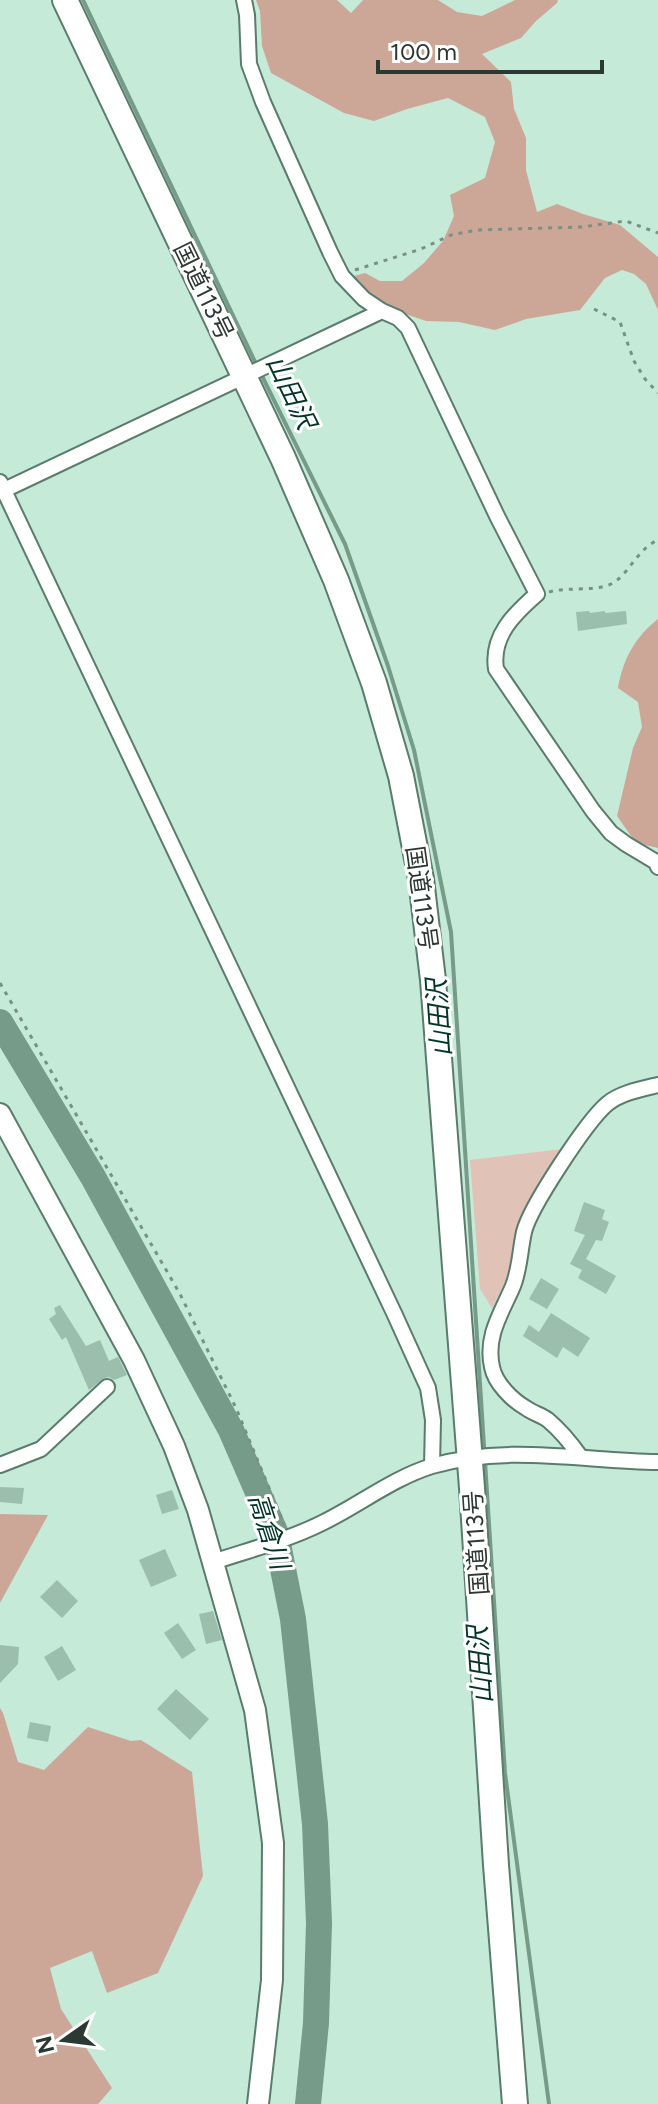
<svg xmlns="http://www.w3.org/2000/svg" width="658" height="2104" font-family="Figtree,'Noto Sans JP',sans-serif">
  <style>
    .green { fill: #e0c2b6 }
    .forest { fill: #cca798 }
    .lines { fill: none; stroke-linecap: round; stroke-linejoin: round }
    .stream { stroke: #779b89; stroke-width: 4 }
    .river { stroke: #779b89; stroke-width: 26 }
    .building { fill: #9bbead }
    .street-casing { stroke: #5a7c6c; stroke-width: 18 }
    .secondary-casing { stroke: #5a7c6c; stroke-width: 24 }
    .highway-casing { stroke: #5a7c6c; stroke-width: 28 }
    .path { stroke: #789184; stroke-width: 3; stroke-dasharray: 4 6; stroke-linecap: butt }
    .street { stroke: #fff; stroke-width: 14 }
    .secondary { stroke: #fff; stroke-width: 20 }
    .highway { stroke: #fff; stroke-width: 24 }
    .labels { text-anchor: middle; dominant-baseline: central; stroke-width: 6; stroke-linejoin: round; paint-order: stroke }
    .street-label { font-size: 24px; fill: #2b3932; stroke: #fff }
    .water-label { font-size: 26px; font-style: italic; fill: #023725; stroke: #fff }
  </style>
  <rect width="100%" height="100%" fill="#c5ead7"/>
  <!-- green -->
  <path class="green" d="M562 1149 520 1217 513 1258 505 1282 492 1308 480 1289 470 1160Z"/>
  <!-- forest -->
  <path class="forest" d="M256 0H337L351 13 363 0H438L457 12 482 16 515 0H558L557 3 536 21 521 38 482 54 511 82 514 109 526 138V170L537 212 557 204 583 214 620 225 658 257V310L646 284 634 274 622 270 605 278 580 310 526 319 495 330 459 322 426 321 388 308 363 292 350 277 365 273 380 281H402L424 263 443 241 454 216 450 195 485 178 495 142 485 117 448 98 407 109 374 121 344 113 271 73 262 46 260 11Z
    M658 619V848L636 843 617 816 633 748 642 727 638 702 618 688C623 659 635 637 658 619Z
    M0 1514 48 1515 0 1603Z
    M0 1708 3 1713 18 1762 44 1770 88 1727 131 1741 141 1740 192 1772 203 1876 158 1973 107 1993 92 1951 50 1968 61 2009 112 2088 98 2104H0Z"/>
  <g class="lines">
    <!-- stream -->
    <path class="stream" d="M83 0 257 366
      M261 374 345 544 388 666 414 750 451 932 505 1773 549 2104"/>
    <!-- river -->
    <path class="river" d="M0 1022 93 1177 231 1430 276 1534 293 1619 315 1824 319 1923 316 2023 308 2104"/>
  </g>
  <!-- building -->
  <path class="building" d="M589 611 590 613 605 611V613L626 611 627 624 578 631 576 612Z
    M584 1202 605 1210 602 1219 609 1222 602 1241 596 1240 586 1259 616 1276 606 1294 578 1278 582 1270 570 1264 585 1235 574 1231Z
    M541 1278 559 1289 547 1309 529 1299Z
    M60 1305 86 1346 100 1340 109 1361 118 1357 127 1375 114 1380 109 1377 104 1378 89 1390 66 1337 62 1340 49 1319 56 1314 54 1308Z
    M551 1313 590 1338 578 1357 563 1347 557 1358 523 1336 529 1325 539 1332Z
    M0 1487 24 1488 22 1504 0 1502Z
    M172 1490 179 1509 162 1514 156 1495Z
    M165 1549 177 1576 151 1587 139 1560Z
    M57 1580 78 1601 62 1618 40 1597Z
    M213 1611 222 1640 206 1644 199 1614Z
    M178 1623 196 1650 182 1659 164 1633Z
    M0 1645 19 1647 18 1664 0 1683Z
    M62 1646 76 1670 58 1681 44 1657Z
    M176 1689 209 1719 190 1740 157 1709Z
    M30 1722 51 1726 48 1742 27 1738Z"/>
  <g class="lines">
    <defs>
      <path id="street" d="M244 0 247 15 249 64 263 102 330 252 342 276 364 299 382 311 398 318 408 328 497 516 537 594C514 614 491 636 496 669L593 811 611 833 626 844 656 862 658 867
        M0 482 394 1313 428 1388 433 1420 432 1466
        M0 492 382 311
        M580 1456C570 1442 561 1431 548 1420 541 1415 533 1413 526 1408 512 1400 495 1383 492 1367 485 1336 502 1312 513 1286 520 1268 520 1250 524 1232 530 1207 587 1121 607 1104 620 1093 641 1089 658 1085
        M0 1465 41 1449 107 1387
        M213 1562C249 1550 288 1540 322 1523 359 1505 393 1478 432 1466 505 1444 583 1461 658 1462"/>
      <path id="secondary" d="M0 1114 134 1360 174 1446 198 1510 255 1710 273 1843 272 1980 258 2104"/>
      <path id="highway" d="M65 0 283 458 336 580 374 683 401 776 421 879 433 980 472 1488 496 1865 515 2104"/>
    </defs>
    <!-- street casing -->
    <use href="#street" class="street-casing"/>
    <!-- secondary casing -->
    <use href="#secondary" class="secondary-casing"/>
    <!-- highway casing -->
    <use href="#highway" class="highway-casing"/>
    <!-- path -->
    <path class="path" d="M355 270 421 249 451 235 477 230 582 227 626 221 658 233
      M594 309 620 322 634 361 645 379 658 393
      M549 592C568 587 588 591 606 586 623 581 631 562 643 551 647 546 653 543 658 539
      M0 983 180 1294 236 1408 284 1524"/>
    <!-- street -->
    <use href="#street" class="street"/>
    <!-- secondary -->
    <use href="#secondary" class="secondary"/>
    <!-- highway -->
    <use href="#highway" class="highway"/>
  </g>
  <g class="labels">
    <!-- street labels -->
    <g class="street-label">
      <text transform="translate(204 291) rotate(64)">国道113号</text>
      <text transform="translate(422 898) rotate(82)">国道113号</text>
      <text transform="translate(476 1543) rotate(-94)">国道113号</text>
    </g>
    <!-- water labels -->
    <g class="water-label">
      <text transform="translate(291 392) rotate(64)">山田沢</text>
      <text transform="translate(439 1018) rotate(-94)">山田沢</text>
      <text transform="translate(269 1531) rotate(72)">高倉川</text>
      <text transform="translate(480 1665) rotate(-94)">山田沢</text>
    </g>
  </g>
  <!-- north arrow -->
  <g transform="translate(64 2040) rotate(256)" stroke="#ffffff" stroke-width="6" paint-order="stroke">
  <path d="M0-6L14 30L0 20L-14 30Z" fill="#2b3932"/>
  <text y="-12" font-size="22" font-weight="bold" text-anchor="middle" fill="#2b3932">N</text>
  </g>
  <!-- scale -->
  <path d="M378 60v12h224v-12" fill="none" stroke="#2b3932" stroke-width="4"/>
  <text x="390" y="60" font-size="24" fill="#2b3932" stroke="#ffffff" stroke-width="6" paint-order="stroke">100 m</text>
</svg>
